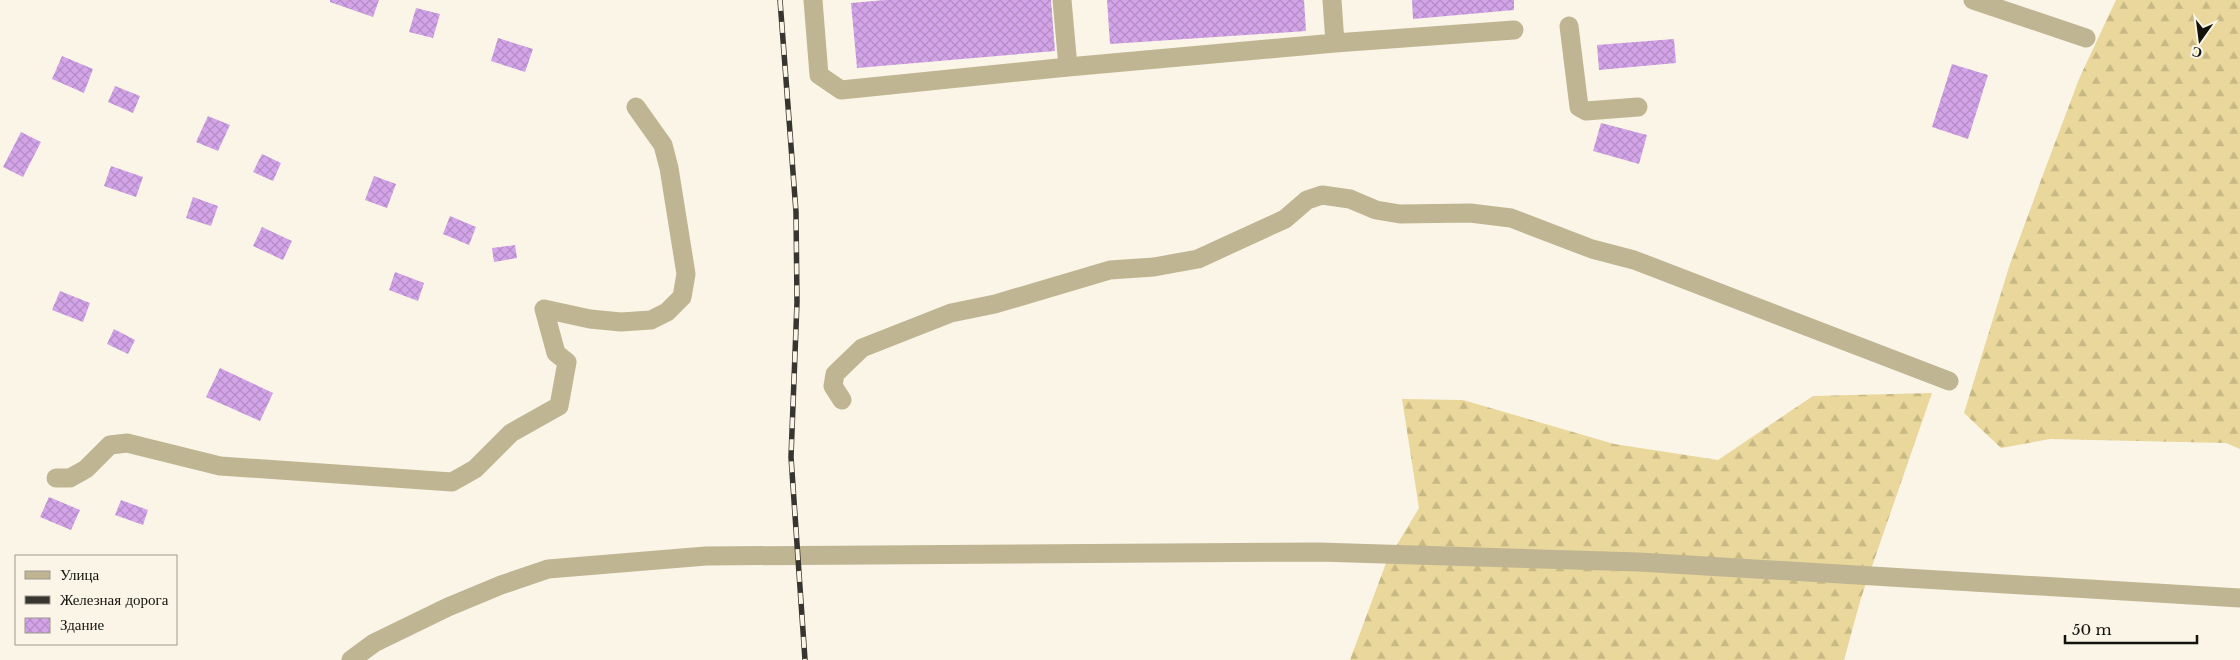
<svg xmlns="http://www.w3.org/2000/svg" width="2240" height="660" font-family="'Libre Baskerville',serif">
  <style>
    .forest { fill: url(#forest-firs) }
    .building { fill: url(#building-cross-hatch) }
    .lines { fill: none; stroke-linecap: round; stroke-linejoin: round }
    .minor { stroke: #c0b592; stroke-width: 19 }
    .rail-casing { stroke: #37352f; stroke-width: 5.5 }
    .rail { stroke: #faf5e7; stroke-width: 4; stroke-dasharray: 11; stroke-linecap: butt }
  </style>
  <defs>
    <pattern id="forest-firs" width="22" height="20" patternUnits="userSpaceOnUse" patternTransform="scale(1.25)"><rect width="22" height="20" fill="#e9d79b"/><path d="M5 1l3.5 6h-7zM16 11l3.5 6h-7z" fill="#c7b884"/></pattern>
    <pattern id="building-cross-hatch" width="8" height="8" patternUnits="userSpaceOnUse" patternTransform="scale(1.25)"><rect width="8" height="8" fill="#d3a4e8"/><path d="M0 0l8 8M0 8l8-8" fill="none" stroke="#b48cc6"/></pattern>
  </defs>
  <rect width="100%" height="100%" fill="#faf5e7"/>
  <!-- forest -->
  <path class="forest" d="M2116 0H2240V449L2226 443 2050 439 2001 448 1964 413 2009 267 2044 172 2079 79Z
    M1932 393 1861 598 1844 660H1350L1386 563 1419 508 1402 399 1463 400 1614 444 1718 460 1813 396Z"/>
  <!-- building -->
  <path class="building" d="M330 0H379L373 17 330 2Z
    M885 0H1051L1055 51 857 68 851 3Z
    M1107 0H1304L1306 31 1110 44Z
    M1412 0H1514V10L1413 19Z
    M416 8 440 14 433 38 409 32Z
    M498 38 533 49 525 72 491 61Z
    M1674 39 1676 63 1599 70 1597 45Z
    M62 56 93 69 84 93 52 79Z
    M1952 64 1988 75 1968 139 1932 127Z
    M115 86 140 96 133 113 108 102Z
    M208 116 230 125 218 151 196 142Z
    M1601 123 1647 135 1639 164 1593 151Z
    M21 132 41 142 23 177 3 167Z
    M262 154 281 163 273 181 253 172Z
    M111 166 143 177 136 197 104 186Z
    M374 176 396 184 387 208 365 200Z
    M193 197 218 206 211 226 186 218Z
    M450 216 476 227 469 245 443 234Z
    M262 227 292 241 283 260 253 246Z
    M515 245 517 258 494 262 492 248Z
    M395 272 424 283 418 301 389 290Z
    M60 291 90 303 83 322 52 310Z
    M114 329 135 340 128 354 107 344Z
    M220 368 273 393 260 421 206 397Z
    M49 497 80 510 71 530 40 517Z
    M121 500 148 510 143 525 115 515Z"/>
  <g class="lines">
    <!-- minor -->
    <path class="minor" d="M813 0 819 75 841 90 1068 67 1335 43
      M1062 0 1068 67
      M1332 0 1335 43 1514 30
      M1973 0 2086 38
      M1569 26 1579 107 1586 111 1638 107
      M842 400 833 386 835 374 862 348 951 313 995 304 1110 270 1154 267 1198 259 1285 219 1307 200 1322 195 1350 199 1376 210 1400 214 1470 213 1511 218 1592 249 1634 260 1949 381
      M56 478H70L86 469 110 445 127 443 220 466 452 482 475 469 511 433 559 406 567 362 556 353 544 309 590 319 621 322 651 320 667 312 682 297 686 274 669 168 663 145 636 107
      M351 660 374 643 448 607 501 585 548 569 706 556 1319 552 1639 562 2240 598"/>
    <defs>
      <path id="rail" d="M780 0 796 212 797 302 791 457 805 660"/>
    </defs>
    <!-- rail casing -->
    <use href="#rail" class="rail-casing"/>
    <!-- rail -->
    <use href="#rail" class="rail"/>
  </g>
  <!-- legend -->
  <rect x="15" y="555" width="162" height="90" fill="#faf5e7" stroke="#9e9a90"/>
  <rect x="25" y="571" width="25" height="8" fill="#c0b592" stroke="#9e9a90"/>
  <text x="60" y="580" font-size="15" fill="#13120d">Улица</text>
  <rect x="25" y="596" width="25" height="8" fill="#37352f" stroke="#9e9a90"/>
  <text x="60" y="605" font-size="15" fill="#13120d">Железная дорога</text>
  <rect x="25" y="618" width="25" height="15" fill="url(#building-cross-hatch)" stroke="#9e9a90"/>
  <text x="60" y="630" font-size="15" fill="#13120d">Здание</text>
  <!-- north arrow -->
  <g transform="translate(2200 40) rotate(194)" stroke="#faf5e7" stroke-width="4" paint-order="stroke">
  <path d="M0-4L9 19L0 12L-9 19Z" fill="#13120d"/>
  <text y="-8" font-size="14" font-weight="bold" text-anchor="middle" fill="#13120d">С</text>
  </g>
  <!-- scale -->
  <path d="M2065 635v8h132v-8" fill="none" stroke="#13120d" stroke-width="2.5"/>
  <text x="2072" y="635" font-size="15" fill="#13120d" stroke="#faf5e7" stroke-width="4" paint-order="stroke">50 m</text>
</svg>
